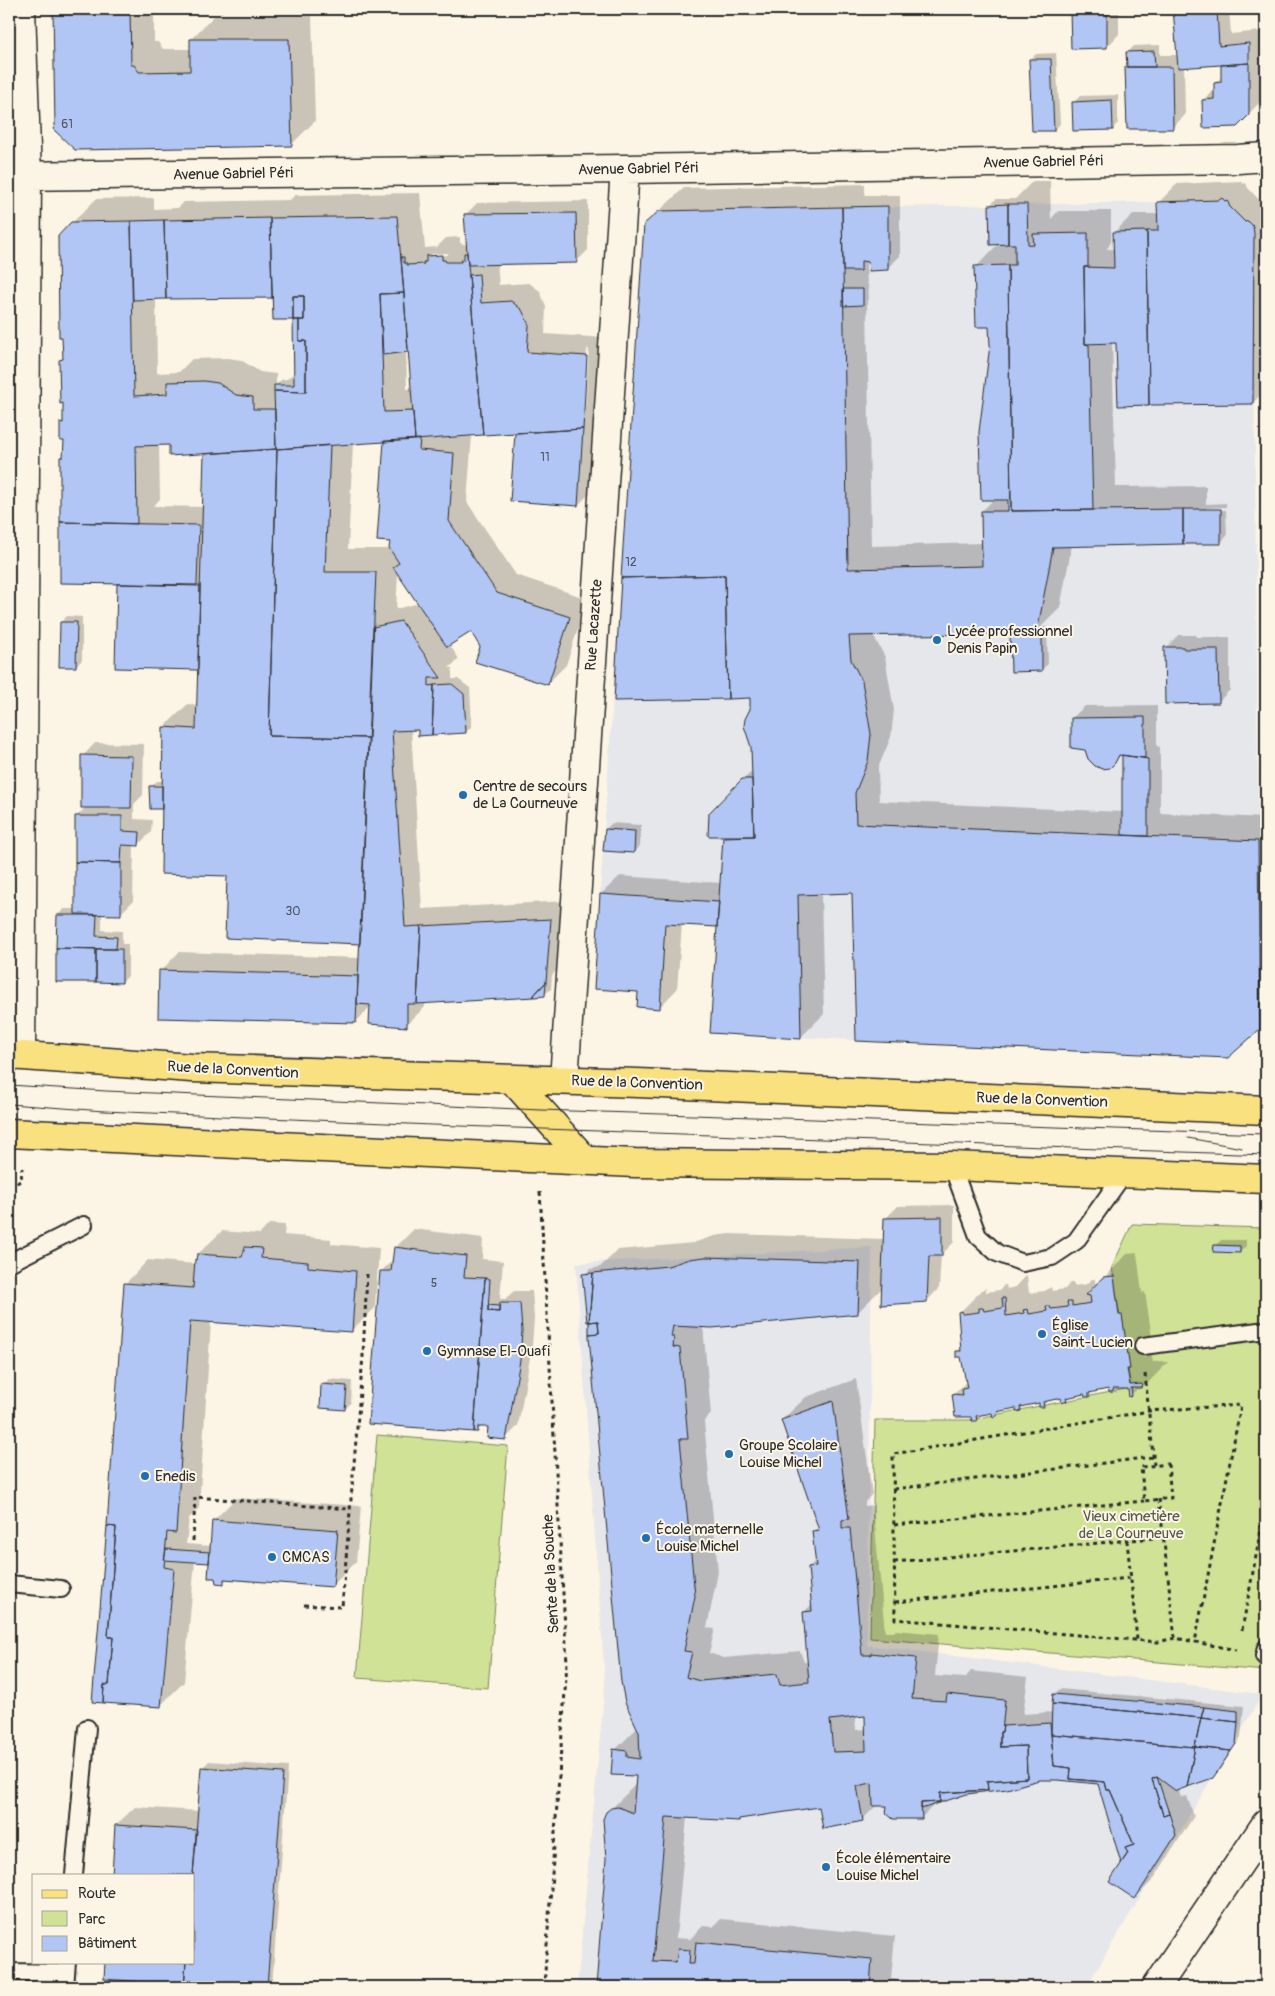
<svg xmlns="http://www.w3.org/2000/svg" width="1275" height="1996" font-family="Pangolin,sans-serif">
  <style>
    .built { fill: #e6e7ea }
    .green { fill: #cfe296; stroke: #7d8660 }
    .shadow { fill: #0003; fill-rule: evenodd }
    .building { fill: #b1c6f5; stroke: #2b2b2b; fill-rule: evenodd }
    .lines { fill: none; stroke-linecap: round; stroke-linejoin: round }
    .lane-casing { stroke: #2b2b2b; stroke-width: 20 }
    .street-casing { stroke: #2b2b2b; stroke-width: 31 }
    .secondary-casing { stroke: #2b2b2b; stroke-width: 31 }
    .primary-casing { stroke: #2b2b2b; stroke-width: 31 }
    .path { stroke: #2b2b2b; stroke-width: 3; stroke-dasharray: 4 4; stroke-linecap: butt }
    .lane { stroke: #fcf5e5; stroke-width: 16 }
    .street { stroke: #fcf5e5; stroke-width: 28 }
    .secondary { stroke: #fcf5e5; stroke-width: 28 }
    .primary { stroke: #fae180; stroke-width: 28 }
    .tram { stroke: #2b2b2b; stroke-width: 1 }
    .poi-dot { fill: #1f6fb2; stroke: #fcf5e5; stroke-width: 2 }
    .labels { text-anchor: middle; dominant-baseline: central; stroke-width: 4; stroke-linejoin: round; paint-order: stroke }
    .number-label { font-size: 12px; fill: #4c525e }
    .street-label { font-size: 15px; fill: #2b2b2b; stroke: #fcf5e5 }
    .poi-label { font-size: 15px; fill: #2b2b2b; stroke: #fcf5e5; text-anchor: start }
    .park-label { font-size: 15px; fill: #545946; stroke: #fcf5e5 }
  </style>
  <rect width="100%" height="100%" fill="#fcf5e5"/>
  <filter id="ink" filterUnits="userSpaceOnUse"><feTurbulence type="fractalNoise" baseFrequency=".02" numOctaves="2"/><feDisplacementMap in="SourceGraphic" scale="10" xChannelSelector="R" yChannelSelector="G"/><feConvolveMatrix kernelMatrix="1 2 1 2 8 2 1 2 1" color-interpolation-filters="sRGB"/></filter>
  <g filter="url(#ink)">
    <!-- built -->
    <path class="built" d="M1222 198 1225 201 1227 200 1230 207 1245 222 1253 233 1260 1029 1228 1058 710 1033 719 902 600 894 644 224 659 211 1157 202 1219 200Z
      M872 1247 867 1645 1263 1694 1086 1987H577L605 1683 576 1263Z"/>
    <!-- green -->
    <path class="green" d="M1132 1224 1266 1228V1671L870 1638 875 1420H969L1131 1388 1112 1267Z
      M377 1435 508 1446 488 1688 357 1678Z"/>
    <!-- shadow -->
    <path class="shadow" d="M54 9H154V42H158L163 49H191V39L214 16H312L315 121 292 144 56 127Z
      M218 9H226L221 13Z
      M1071 9H1119V34L1107 47 1072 48Z
      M1174 9H1229L1231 34 1261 31V101L1237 126 1203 100 1215 88V83L1223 76 1222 63 1184 65 1185 115 1173 127 1126 67 1128 65V52L1134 46 1160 45V55H1178Z
      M1056 53 1060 124 1054 130 1030 60 1036 54Z
      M1118 95V123L1112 129 1074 102 1080 96Z
      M1033 181H1050L1051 219 1058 211H1111V242L1107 249H1115L1114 233 1133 214H1159L1158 203 1177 184 1241 181 1243 184 1246 183 1248 188 1264 205 1266 204V389L1253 403 1118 342H1112L1116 487 1206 486V504L1226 503V507L1206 508V510H1226L1227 536 1221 542 1072 545 1060 608 1041 627H1047L1048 664 1041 670 1012 632 873 635 885 657 894 710 891 737 878 768 879 801 1123 812V753L1114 762 1072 718 1085 706 1157 705V746L1160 747V813L1266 818V1020L1228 1057 853 892 821 893 824 1014 801 1037 718 926 682 924 677 989 659 1008 639 991 601 894 620 876 721 883 724 837 726 835 710 814 753 770 751 697 645 224 684 188 865 184V195H900V256L887 269 870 260 866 263 867 284H868L869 298 867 300 871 546 983 543 982 511 994 499 991 345 990 325 976 267 999 243 990 205 996 199H1015Z
      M420 193 425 248 437 247 446 238 460 237V243L467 245 465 215 477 203 588 201V250L576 262 497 263 499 285 529 283 540 291 546 307 545 334 605 338 600 409 595 415 590 493 578 505 516 432 472 435 467 502 516 575 588 599 566 665 547 684 481 647 471 630 449 644 459 659 449 668H452V679H458L470 688 472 726 466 732 411 729 422 909 568 901 564 963 552 975 551 989 544 995 425 1002V1007L406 1025 371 1006 356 1022 161 971 179 952 360 958 361 943 228 874 163 806 151 787 157 781H163L164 727 188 704 198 705 199 667 118 585 120 583 61 458 65 454V440L61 423 64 419 60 360 64 357 59 236 96 199 154 198V209L178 208 184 202 290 200 295 195ZM448 253V255L430 257 432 254ZM274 295 294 319 295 372 287 379 281 380 276 385V374L260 372 241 360 228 358 192 359 179 372 157 373 156 298 272 296ZM409 349 413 389H407L406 351ZM587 349H589L585 412H582ZM385 440 391 541 390 549H348L353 443ZM170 443 205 452 204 507 153 506 160 499 159 444ZM398 573 419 603 396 609Z
      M67 616 82 617V660L76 666 61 622Z
      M1178 635H1196V637H1230V690L1218 702 1166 648Z
      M95 743 144 744 143 795 134 804V819L152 820 151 832 139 844H134L133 901 120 914 102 913V930L122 931V944H128V976L122 982 57 981 58 915 64 909H76L77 816 86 807 83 756Z
      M612 823 641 825 640 846 634 852 606 829Z
      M954 1205V1242L941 1255 939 1288 927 1301 883 1287 857 1313 703 1326 711 1414 704 1421 718 1572 707 1628 715 1629 709 1653 724 1658 800 1651 804 1662H809L804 1612 812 1604 809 1567 816 1560 813 1532 819 1526 782 1420 806 1397 856 1379 872 1494 865 1502V1506L873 1505 885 1632H894L896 1630 939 1634 935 1676 965 1678 971 1671 1028 1677 1023 1714 1053 1712 1054 1694 1060 1689 1244 1706 1241 1737 1219 1771 1213 1777 1178 1789 1181 1797 1187 1796 1194 1816 1153 1880 1135 1898 1099 1783 1058 1779H1039L989 1787 937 1802 921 1818 888 1805H877L863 1819 820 1805 740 1818 738 1820 687 1817 676 1938 690 1939 703 1926 713 1927 721 1919 895 1936 891 1979 920 1981 919 1987H598L607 1859 608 1812 635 1785 637 1775 615 1750 638 1727 584 1275 590 1269 600 1267 618 1250 693 1243 714 1236 729 1234 884 1239 885 1219 898 1206ZM867 1715V1729L856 1730 855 1716Z
      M269 1224 285 1225 284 1235 331 1239V1244L379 1248 375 1308 351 1331 211 1321 199 1508 189 1518 186 1544 211 1546 213 1521 236 1498 361 1506 356 1562 332 1586 228 1578 223 1582 210 1562 195 1561 184 1682 160 1706 108 1526 125 1284 148 1260 196 1264 198 1254 222 1231 260 1234Z
      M414 1229 483 1238 482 1259 503 1261 500 1299H505L514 1291H532L534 1318 532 1346 518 1426 505 1439 489 1426H482L477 1431 382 1271 394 1258 396 1247Z
      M1221 1240H1246V1246L1240 1252 1215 1246Z
      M1137 1253 1142 1293 1145 1292 1153 1344 1150 1347 1153 1362 1164 1361V1362H1168L1145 1386H1140L1131 1395 1129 1387 1115 1388 1112 1391 1109 1387 1094 1390 1089 1396 1086 1392 1071 1395 1066 1400 1062 1397 1050 1399 1043 1405 1040 1402 1025 1404 1020 1410 1017 1406 1003 1409 997 1415 993 1412 982 1414 976 1420 953 1395 967 1381 962 1355 957 1352 962 1347 959 1313 983 1289 986 1288V1292L1000 1290 1004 1285H1006L1007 1289 1015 1287 1027 1275 1029 1293 1045 1291 1051 1287 1052 1291 1065 1289 1070 1283H1073L1074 1286 1087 1284 1092 1279H1095V1283H1099L1127 1254Z
      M329 1379 352 1381 351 1403 345 1409 323 1385Z
      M209 1761 288 1767 272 1987H186V1981L183 1984 107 1962H194V1875L116 1825 135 1807 199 1811 203 1767Z"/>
    <!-- building -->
    <path class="building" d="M53 9H130L131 65H134L139 72 190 71V39H289L292 146 75 150 53 129 55 126Z
      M1070 9H1107V48L1071 49Z
      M1173 9H1217L1219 46 1249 43V63L1178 68Z
      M1154 51 1155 67H1127L1126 52Z
      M1029 59H1051L1054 131H1032Z
      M1249 63V115L1237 127 1203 128 1202 100 1214 99V83L1221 82V65Z
      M1125 67H1172L1173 129H1127Z
      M1112 100 1113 130 1073 131 1072 102Z
      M1222 198 1225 201 1227 200 1230 207 1245 222 1248 221 1253 226 1254 233 1253 404 1149 405 1147 231H1158L1157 202 1219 200Z
      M1008 204H1027L1028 244 1034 245 1033 234 1088 233V267H1084L1085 344 1089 345 1093 510 1011 511 1008 265H1015V244H1008Z
      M1008 204V244L990 245 989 205Z
      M888 206V270L869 271 868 262 861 261V271H843L842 207Z
      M842 207 848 569 982 566 981 511H1008V500H981L979 432 990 345 989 327H976L974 266 1008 265 1011 511 1183 509V544L1053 547 1037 633 849 636 851 660 862 681 871 734 868 761 855 793 856 824 1258 841 1260 1029 1228 1058 856 1041 852 893 798 895 801 1039 710 1033 723 837 754 836 751 747 744 726 745 719 750 709V698L728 699 725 575 621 578 644 224 659 211Z
      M576 213 577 263 468 265 464 214Z
      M397 216 404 293 380 294 384 412 413 411 415 440 276 449 274 391 306 392V341H299V320H304V296H293V320H273L270 218Z
      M270 218 272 298 166 299 164 220Z
      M164 220 166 299 133 300 131 221Z
      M131 221 134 396 167 394V382L204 381 218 383 236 395 253 397V409H275L276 449 169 456V445L136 446 137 524 60 522V457H63L64 441H60V422L63 423V403L60 404 59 360 63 359 62 337H59L58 236 71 222Z
      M1147 231 1149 405 1118 406 1116 343 1085 344 1084 267 1114 268 1113 232Z
      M464 253H467L483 435 415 440 401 257H404V263H407V265L424 264 423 262H426V256L442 255V260H445L446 262H461V260L464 259Z
      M479 274 481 303 511 301 522 310 529 325 527 352 587 356 583 429 483 435 469 275Z
      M843 289H863V305L843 306Z
      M404 293 408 352 383 355 380 294Z
      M293 296H304V320H293Z
      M293 320H299V341H306V392L274 391V385H294Z
      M583 429 578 506 510 501 515 433Z
      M420 439 419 450 454 453 449 521 497 593 570 617 548 685 475 662 480 647 471 632 447 647 393 567 399 563 389 548 390 542 377 541 384 441Z
      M330 445 325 572H376L369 738 269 736 277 449Z
      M277 449 269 736 369 738 360 944 225 938 227 876 161 874 163 727 196 729 204 454Z
      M1183 509H1221V544H1183Z
      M60 522 199 525 197 585 60 583Z
      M725 575 728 699 614 701 621 578Z
      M117 584 200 586 198 670 115 668Z
      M401 621 441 678H429V686L434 685 432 735 418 736V730L392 731 405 927 421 926 417 1004H407V1027L369 1024 370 1005 357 1004 373 627Z
      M60 622H77L76 667H59Z
      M1010 633H1042V671L1011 672Z
      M1164 647H1183L1184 649H1218L1219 703 1165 704Z
      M452 684 464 694 466 733 432 735 434 685Z
      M1145 717V758L1119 755 1115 763 1110 768 1102 769 1095 766 1088 759 1085 750 1071 748V718Z
      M81 755 132 756 131 808H81Z
      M1122 755 1148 759V836L1122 835Z
      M742 779H752L754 836H708L709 813Z
      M149 786H162V809H150Z
      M75 816H122V831L140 832 139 846 122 845 121 863 75 862Z
      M605 829 635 831 634 853 603 851Z
      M75 862 121 863V915L75 914Z
      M600 894 719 902 717 927 665 924 660 1009 637 1007 638 992 594 989Z
      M57 915H97L96 936 117 937 116 949 56 948Z
      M551 919 546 982 534 995V997L417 1004 421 926Z
      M56 948 96 949V982H56Z
      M96 949H122V983L96 982Z
      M159 970 358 976 356 1023 158 1018Z
      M546 982 545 996 534 997V995Z
      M942 1217V1256H929L927 1302 881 1305 884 1218Z
      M1214 1245 1240 1246V1253L1213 1252Z
      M245 1247 262 1248 261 1258 308 1262V1267L356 1271 352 1332 190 1321 176 1533 167 1532 164 1567 174 1569 161 1707 103 1703 104 1685H109L113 1637H108L116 1527 107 1526 124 1283 193 1288 195 1259 196 1260 197 1254 242 1257Z
      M394 1247 466 1256 464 1277 485 1278 474 1432 368 1424 380 1271H391Z
      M705 1257 860 1262 858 1314 712 1328 673 1326 671 1337H674L673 1347 680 1348 688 1439H680L695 1596 684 1651 692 1652 686 1677 700 1681 777 1674 780 1685 809 1682 803 1612 812 1611 808 1567 816 1566 812 1531 819 1530 781 1420 833 1401 849 1519 842 1520V1528H850L862 1655H871V1653L916 1658 912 1699 946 1701 947 1694 1005 1700 1002 1732H1000V1747L1026 1746 1027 1778 987 1781 988 1790 940 1793V1802L921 1803 922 1819H893L886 1813 887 1806H873L872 1783 857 1786 863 1821 823 1829 819 1807 739 1819V1821L666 1817 653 1961 676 1962 678 1949 690 1950 689 1964H694L696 1942 872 1959 870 1987H596L606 1859 603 1819 606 1812 611 1808 618 1807 633 1813 636 1776 611 1775 613 1749 627 1751V1757L640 1759 639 1732 625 1702 621 1682 589 1337V1334L599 1333 598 1321 589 1322 593 1273 668 1266 689 1259ZM865 1716 866 1751 833 1752 830 1720Z
      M593 1273 589 1322H587L582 1274Z
      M1114 1276 1119 1315H1122L1130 1369H1127L1130 1385 1142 1384 1141 1388H1131L1132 1396 1129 1397 1128 1389H1113V1392H1109L1108 1389 1089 1393V1397H1085L1084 1394 1066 1398 1067 1401 1062 1403 1061 1398 1043 1402 1044 1407H1039V1403L1020 1407 1021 1411 1016 1412V1408L996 1412 997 1416 993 1418 992 1413 976 1416 977 1421H972L971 1417H955L952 1394 963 1395 962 1389 967 1388 961 1357H956V1351H961L958 1312 962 1311 963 1314 979 1312V1308H983L984 1311 1003 1308 1002 1298H1005L1006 1316 1024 1313 1023 1310 1028 1309 1029 1314 1047 1311 1046 1306H1050L1051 1309 1068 1307 1067 1302H1072V1306L1091 1303 1090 1296 1086 1295 1103 1277Z
      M485 1278 490 1279 488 1311 499 1312 500 1303H520L522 1331 520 1360 506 1440 487 1438 488 1427H478V1432H474Z
      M488 1305 499 1306V1312L488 1311Z
      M598 1321 599 1333 589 1334V1322Z
      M321 1384 347 1386 345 1410 320 1408Z
      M212 1520 338 1530 333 1587 224 1579V1584L216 1583 215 1578H208Z
      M107 1526 116 1527 108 1637H113L109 1685H104L103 1703 92 1702Z
      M166 1549 210 1552 209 1563 164 1560Z
      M1053 1694 1204 1707 1201 1718 1052 1704Z
      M1052 1704 1201 1718 1195 1747 1051 1734Z
      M1204 1707 1238 1711V1722L1201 1718Z
      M1201 1718 1238 1722 1236 1744 1231 1751 1195 1747Z
      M1050 1723 1054 1766 1071 1768 1070 1779 1105 1782 1107 1790H1110L1134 1845 1125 1848 1128 1853 1121 1863 1098 1784 1058 1780H1039L1007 1789 967 1794 921 1809V1803L940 1802V1793L988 1790 987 1781 1027 1778 1026 1746 1000 1747V1732H1002L1003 1726Z
      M1051 1734 1195 1747 1187 1787 1176 1791 1157 1777 1152 1779 1163 1815 1169 1813 1176 1835 1135 1899 1109 1882 1128 1853 1125 1848 1134 1845 1110 1790H1107L1105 1782 1070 1779 1071 1768 1054 1766Z
      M1195 1747 1231 1751 1213 1778 1187 1787Z
      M201 1767 283 1773 267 1987H184L186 1962H194L193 1875Z
      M1157 1777 1169 1813 1163 1815 1152 1779Z
      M115 1825 197 1830 193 1875H112Z
      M105 1962H186L184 1985 104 1979Z
      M1266 1968V1987H1254Z"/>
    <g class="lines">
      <defs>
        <path id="lane" d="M952 1166 978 1236 997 1253 1023 1263 1052 1257 1076 1241 1125 1172
          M9 1263 84 1225
          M1143 1346 1266 1330
          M9 1584 61 1589
          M1264 1656 1266 1648
          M74 1875 87 1728
          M9 1972 66 1973
          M65 1987 67 1962"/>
        <path id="street" d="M21 9 27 176 21 1055
          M9 176 625 169 1238 159 1266 157
          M564 1080 625 169"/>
        <path id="secondary" d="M1156 1987 1266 1824"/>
        <path id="primary" d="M9 1055 192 1068 638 1083 1266 1110
          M513 1080 585 1160
          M9 1133 635 1163 952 1166 1266 1179"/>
      </defs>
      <!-- lane casing -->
      <use href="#lane" class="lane-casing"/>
      <!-- street casing -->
      <use href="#street" class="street-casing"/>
      <!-- secondary casing -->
      <use href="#secondary" class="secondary-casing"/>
      <!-- primary casing -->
      <use href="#primary" class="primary-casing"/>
      <!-- path -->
      <path class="path" d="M9 1186 21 1181 22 1168
        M540 1192 567 1663 544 1987
        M1145 1374 1154 1465
        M1168 1464 1171 1498 1144 1501 1141 1467Z
        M894 1489 1153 1457
        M1159 1499 1175 1638 1236 1650
        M894 1525 1144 1501
        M1127 1540 1137 1640
        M193 1541 195 1497 349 1509
        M894 1562 1164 1537
        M895 1602 1130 1578
        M304 1605 342 1607 363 1356 367 1274
        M1242 1630 1266 1503
        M1175 1638 1158 1642 895 1619 893 1454 1149 1411 1241 1405 1195 1642"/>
      <!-- lane -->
      <use href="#lane" class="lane"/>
      <!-- street -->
      <use href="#street" class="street"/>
      <!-- secondary -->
      <use href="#secondary" class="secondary"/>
      <!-- primary -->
      <use href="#primary" class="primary"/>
      <!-- tram -->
      <path class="tram" d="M9 1085 106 1091 541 1110 1266 1134
        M9 1104 104 1111 432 1125 1266 1155
        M1188 1138 1242 1148"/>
    </g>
  </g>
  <!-- markers -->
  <g class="poi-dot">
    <circle cx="937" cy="640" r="5"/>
    <circle cx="463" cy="795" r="5"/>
    <circle cx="1042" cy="1334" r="5"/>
    <circle cx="427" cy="1351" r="5"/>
    <circle cx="729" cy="1454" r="5"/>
    <circle cx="145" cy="1476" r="5"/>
    <circle cx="646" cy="1538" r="5"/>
    <circle cx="272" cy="1557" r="5"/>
    <circle cx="826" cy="1867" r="5"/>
  </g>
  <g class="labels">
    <!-- number labels -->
    <g class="number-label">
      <text x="67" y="124">61</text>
      <text x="545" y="457">11</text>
      <text x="631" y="562">12</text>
      <text x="293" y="911">30</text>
      <text x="434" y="1283">5</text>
    </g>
    <!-- street labels -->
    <g class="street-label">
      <text transform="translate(1043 162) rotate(-1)">Avenue Gabriel Péri</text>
      <text transform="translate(638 169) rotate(-1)">Avenue Gabriel Péri</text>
      <text transform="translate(233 174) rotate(-1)">Avenue Gabriel Péri</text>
      <text transform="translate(594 625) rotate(-86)">Rue Lacazette</text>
      <text transform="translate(233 1070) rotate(3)">Rue de la Convention</text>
      <text transform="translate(637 1083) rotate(2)">Rue de la Convention</text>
      <text transform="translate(1042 1100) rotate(2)">Rue de la Convention</text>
      <text transform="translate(551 1574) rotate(-93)">Sente de la Souche</text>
    </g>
    <!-- poi labels -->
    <g class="poi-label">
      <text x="947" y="631">Lycée professionnel<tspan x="947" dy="17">Denis Papin</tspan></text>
      <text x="473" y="786">Centre de secours<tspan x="473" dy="17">de La Courneuve</tspan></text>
      <text x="1052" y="1325">Église<tspan x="1052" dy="17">Saint-Lucien</tspan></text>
      <text x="437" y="1351">Gymnase El-Ouafi</text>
      <text x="739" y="1445">Groupe Scolaire<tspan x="739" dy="17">Louise Michel</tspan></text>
      <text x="155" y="1476">Enedis</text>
      <text x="656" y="1529">École maternelle<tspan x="656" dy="17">Louise Michel</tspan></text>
      <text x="282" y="1557">CMCAS</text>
      <text x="836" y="1858">École élémentaire<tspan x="836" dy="17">Louise Michel</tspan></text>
    </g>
    <!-- park labels -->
    <g class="park-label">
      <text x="1131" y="1516">Vieux cimetière<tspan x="1131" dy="17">de La Courneuve</tspan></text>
    </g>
  </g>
  <!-- margin -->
  <rect width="1275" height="1996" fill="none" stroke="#fcf5e5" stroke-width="30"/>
  <rect x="15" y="15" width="1245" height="1966" fill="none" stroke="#2b2b2b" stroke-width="2" filter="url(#ink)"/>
  <!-- legend -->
  <rect x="32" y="1874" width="162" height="90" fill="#fcf5e5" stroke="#a8a49b"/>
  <rect x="42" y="1890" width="25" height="8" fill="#fae180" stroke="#a8a49b"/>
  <text x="78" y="1898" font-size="15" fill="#2b2b2b">Route</text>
  <rect x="42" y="1911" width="25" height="15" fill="#cfe296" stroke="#a8a49b"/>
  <text x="78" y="1924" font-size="15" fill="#2b2b2b">Parc</text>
  <rect x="42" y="1936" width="25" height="15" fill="#b1c6f5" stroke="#a8a49b"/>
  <text x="78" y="1948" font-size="15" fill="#2b2b2b">Bâtiment</text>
</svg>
